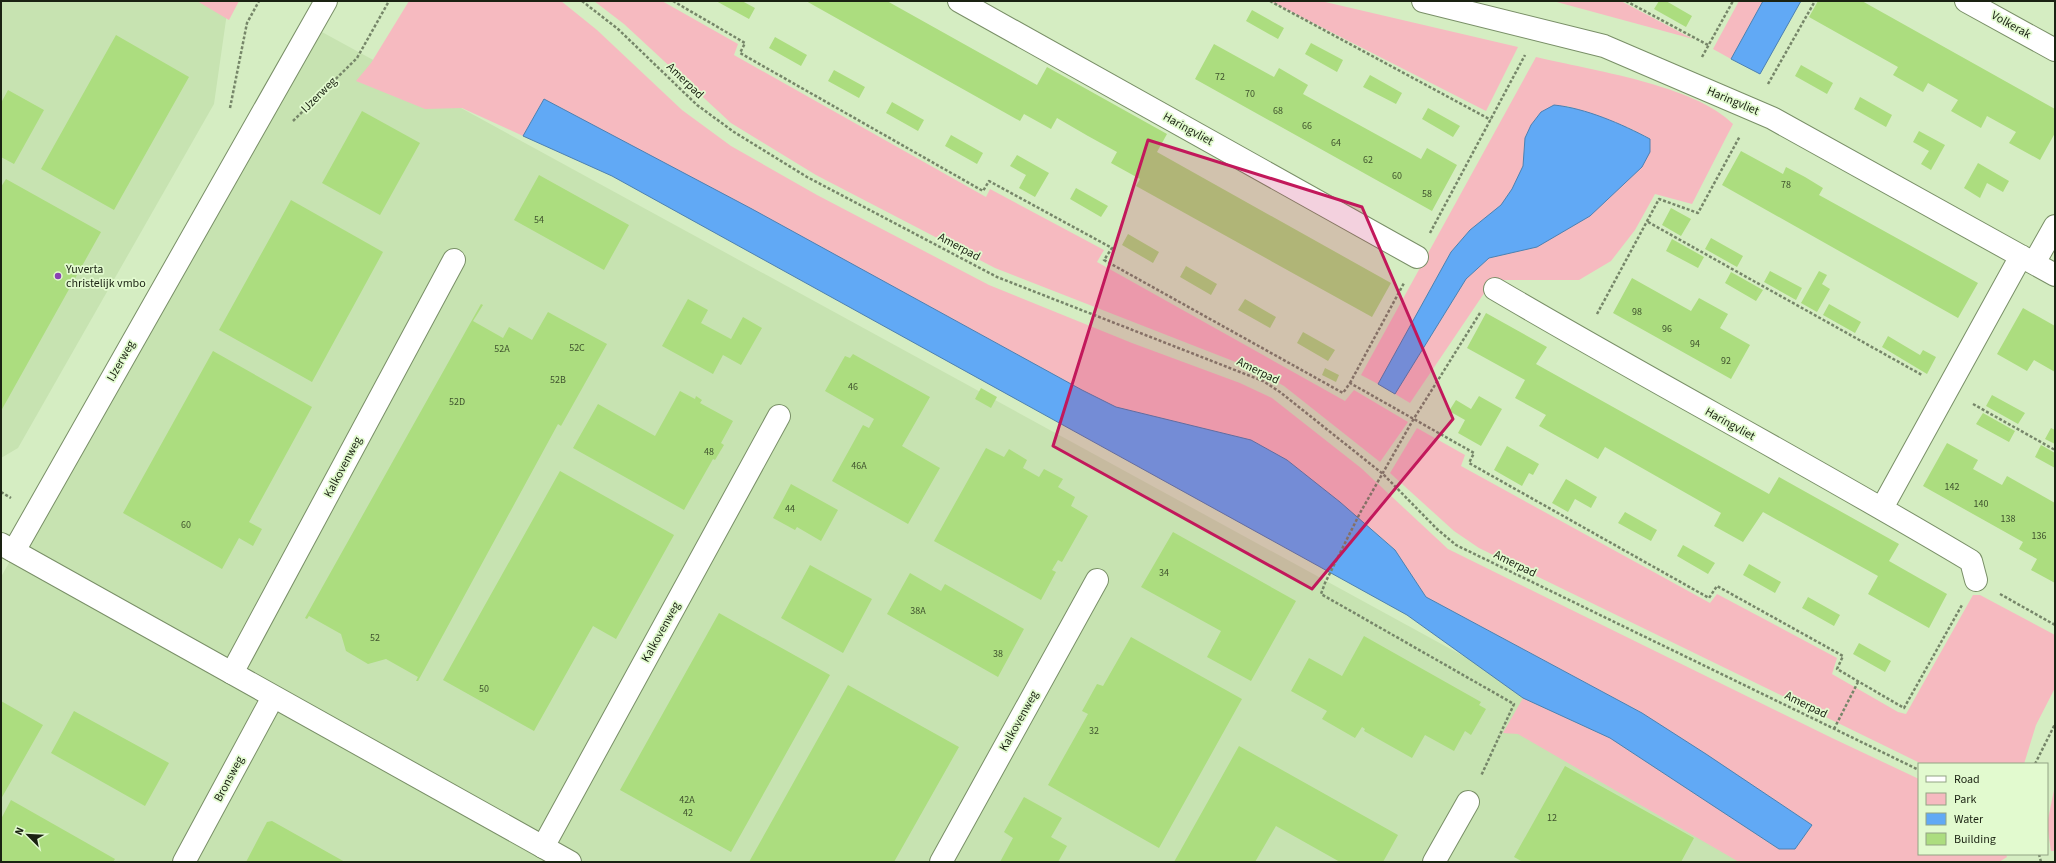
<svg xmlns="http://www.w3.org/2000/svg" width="2056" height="863" font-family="'Source Sans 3',sans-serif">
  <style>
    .built { fill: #c7e3b1 }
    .green { fill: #f6bac0 }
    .water { fill: #61a9f5; stroke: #4c80b1 }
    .building { fill: #acdd7f }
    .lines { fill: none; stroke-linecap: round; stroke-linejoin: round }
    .street-casing { stroke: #798f67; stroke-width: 24 }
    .secondary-casing { stroke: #798f67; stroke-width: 24 }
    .path { stroke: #768669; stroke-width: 2.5; stroke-dasharray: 3 2; stroke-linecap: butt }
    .street { stroke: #fff; stroke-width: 22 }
    .secondary { stroke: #fff; stroke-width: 22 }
    .marked { fill: #c2185b; fill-opacity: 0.2; stroke: #c2185b; stroke-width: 3; stroke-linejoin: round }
    .poi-dot { fill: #8a41b3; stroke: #e2facf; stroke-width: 1.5 }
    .labels { text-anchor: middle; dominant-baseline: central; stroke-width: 3.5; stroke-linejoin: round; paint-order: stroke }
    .number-label { font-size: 10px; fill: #3e512d }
    .street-label { font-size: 12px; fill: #1a2212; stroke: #e2facf }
    .poi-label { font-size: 12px; fill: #1a2212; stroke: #e2facf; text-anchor: start }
  </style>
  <rect width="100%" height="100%" fill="#d5edc2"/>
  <!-- built -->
  <path class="built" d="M1 1H220L228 6 214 104 18 448 1 458Z
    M311 26 1840 862H1V577Z"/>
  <!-- green -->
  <path class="green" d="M197 1H239L229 20Z
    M409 1H561L597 30 682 110 731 146 817 195 989 285 1132 343 1240 383 1272 398 1361 468 1448 549 1832 738 1919 779V854H2006L2007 857 1999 862H1739L1518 734 1503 733 1523 698 1610 738 1779 849H1795L1812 825 1706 754 1642 713 1426 597 1395 550 1340 502 1287 460 1251 440 1116 407 1082 390 544 99 523 136 462 108 425 109 356 81 371 63Z
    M594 1H662L738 44 734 55 986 197 990 189 1104 250 1097 262 1345 401 1354 390 1408 422 1380 462 1284 386 1251 368 995 268 816 175 731 123 624 24Z
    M1274 1H1321L1518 47 1486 111 1272 2Z
    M1553 1H1621L1693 39Z
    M1739 1H1763L1731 59 1713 49Z
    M1536 57C1590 70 1695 85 1733 124L1692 204 1655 194 1635 230 1611 261 1579 280H1493L1410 403 1395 394 1466 279 1489 258 1537 247 1650 139 1629 128 1567 106 1525 138 1523 166 1512 189 1501 205 1470 230 1451 252 1378 384 1361 375Z
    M1417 428 1465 455 1461 466 1710 603 1717 594 1837 658 1832 674 1898 712 1906 714 1973 595H1980L2055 635V688L2036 725 2024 764H1922L1479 548 1454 531 1390 473Z
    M2055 785V851H2051L2047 824Z"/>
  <!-- water -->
  <path class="water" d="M1763 1H1801L1760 74 1731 59Z
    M544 99 752 209 1082 390 1116 407 1251 440 1287 460 1340 502 1395 550 1426 597 1642 713 1706 754 1812 825 1795 849H1779L1610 738 1523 698 1407 615 612 176 523 136Z
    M1554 105C1585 108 1622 124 1650 139V152L1642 167 1590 216 1537 247 1489 258 1466 279 1395 394 1378 384 1451 252 1470 230 1501 205 1512 189 1523 166 1525 138 1531 125 1541 112Z"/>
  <!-- building -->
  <path class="building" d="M716 1H742L755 8 749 19Z
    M806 1H887L1037 85 1047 67 1167 134 1157 152 1391 283 1372 317 1136 186 1140 179 1111 163 1117 152 1088 136 1057 118 1051 129 1024 114 1020 121Z
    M1659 1H1666L1692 16 1686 27 1654 9Z
    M1818 1H1862L2055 109V133L2040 160 2009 143 2016 132 1987 116 1981 128 1951 111 1958 100 1928 83 1923 92 1893 75 1898 67 1809 17Z
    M1252 10 1284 28 1278 39 1246 21Z
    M116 35 189 77 114 210 41 169Z
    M775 37 807 55 801 66 769 48Z
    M1311 43 1343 60 1337 72 1305 54Z
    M1214 44 1274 77 1279 68 1308 85 1303 94 1421 159 1427 148 1457 165 1432 211 1195 79Z
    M1801 65 1833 83 1827 94 1795 76Z
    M834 70 865 87 859 98 828 81Z
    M1370 75 1402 93 1396 104 1363 87Z
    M8 90 44 110 14 164 1 157V103Z
    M1860 97 1892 115 1886 127 1854 109Z
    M892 102 924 120 918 131 886 113Z
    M1428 108 1460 126 1453 137 1422 119Z
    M362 111 420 143 380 215 322 183Z
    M1919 131 1945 145 1931 170 1921 164 1929 151 1913 142Z
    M951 135 983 153 977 164 945 146Z
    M1741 151 1783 174 1786 167 1805 177 1823 188 1819 195 1978 283 1958 318 1722 185Z
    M1017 155 1049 173 1035 197 1019 188 1026 175 1010 166Z
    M1978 163 2009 181 2003 192 1987 183 1980 198 1964 188Z
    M539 175 629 225 604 270 514 220Z
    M6 179 101 232 1 411V187Z
    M1076 188 1108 206 1101 217 1070 199Z
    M291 200 383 252 312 382 219 330Z
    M1671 208 1691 219 1681 236 1662 225Z
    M1128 234 1159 252 1153 263 1122 245Z
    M1711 238 1743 256 1737 267 1705 249Z
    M1672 239 1704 257 1698 268 1666 251Z
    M1186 266 1217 284 1211 295 1180 277Z
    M1770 271 1802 288 1796 300 1764 282Z
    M1819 271 1827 275 1822 284 1830 289 1817 312 1801 303Z
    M1731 272 1763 290 1756 301 1725 283Z
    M1632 278 1691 311 1699 298 1728 314 1720 328 1750 345 1731 379 1613 313Z
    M688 299 708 310 701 323 731 339 743 317 762 328 741 365 723 355 713 374 662 346Z
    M1245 299 1276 317 1270 328 1238 310Z
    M481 304 483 305 473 321 503 338 509 327 532 340 548 312 607 344 561 426 558 424 418 681H416L418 677 386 659 368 664 346 651 341 634 309 616 307 619 305 618Z
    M1829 304 1861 322 1855 333 1823 315Z
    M2023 308 2055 326V372L2034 360 2027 371 1997 354Z
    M1486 313 1547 347 1536 364 1769 494 1779 477 1899 544 1889 561 1947 594 1929 628 1868 594 1878 576 1763 512 1743 542 1714 526 1721 513 1605 447 1598 459 1539 426 1546 415 1515 398 1525 380 1467 348Z
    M1303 332 1335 350 1328 361 1297 343Z
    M1888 336 1920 355 1923 350 1936 357 1927 374 1882 347Z
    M213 351 312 407 249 522 262 529 253 546 239 538 222 569 123 513Z
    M853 354 930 397 902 446 940 468 908 524 832 481 863 425 869 428 874 419 825 391 845 356 850 358Z
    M1325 368 1339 375 1336 382 1322 375Z
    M981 388 997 397 991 408 975 399Z
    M680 391 695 399 696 396 702 400 700 403 733 421 721 443 724 445 715 460 713 459 684 510 573 448 598 404 655 436Z
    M1992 395 2025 413 2018 424 1986 406Z
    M1479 396 1502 409 1481 446 1458 433 1465 420 1449 411 1456 400 1471 409Z
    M1983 413 2015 431 2009 442 1976 424Z
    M2051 428 2055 430V444L2045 439Z
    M1947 443 1978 460 1973 469 2002 485 2007 476 2055 503V583L2031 570 2037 559 2019 549 2023 542 1923 486Z
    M2041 445 2055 453V468L2035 457Z
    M1507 446 1539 464 1533 475 1529 473 1522 486 1494 470Z
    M986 448 1004 457 1009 449 1027 460 1023 468 1039 477 1044 469 1063 479 1058 487 1075 497 1071 506 1088 516 1062 562 1058 560 1052 570 1056 572 1041 600 934 541Z
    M560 471 674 535 616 639 593 626 534 731 443 680Z
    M1566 479 1597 497 1591 508 1575 499 1568 512 1552 503Z
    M791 484 838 510 821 541 797 527 795 530 773 518Z
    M1625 512 1657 530 1651 541 1618 523Z
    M1173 532 1296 601 1251 681 1207 657 1221 631 1141 587Z
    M1683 545 1715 563 1708 574 1677 556Z
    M1749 564 1781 582 1775 593 1743 575Z
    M810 565 872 599 843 653 781 618Z
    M910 573 941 591 945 584 1024 629 998 677 887 614Z
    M1808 597 1840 615 1834 626 1802 608Z
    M719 613 830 675 731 852 620 790Z
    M1364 636 1481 702 1479 705 1486 709 1471 735 1465 731 1454 751 1425 735 1412 758 1364 731 1365 729 1362 727 1355 738 1322 719 1327 711 1291 691 1309 658 1342 676Z
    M1131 637 1242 699 1159 848 1048 785 1088 714 1082 711 1097 684 1103 686Z
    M1859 643 1891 661 1885 672 1853 654Z
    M848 685 959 747 894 862H749Z
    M1 701 43 725 1 799Z
    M74 711 169 763 145 806 51 753Z
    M1239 746 1398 835 1383 862H1340L1276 826 1255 862H1174Z
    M1565 766 1694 838 1681 862H1523L1514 857Z
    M1024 797 1062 818 1051 837 1067 846 1058 862H1000L1013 838 1004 832Z
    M11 800 115 859 113 862H1V819Z
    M272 821 345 862H246L267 822Z"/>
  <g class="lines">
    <defs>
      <path id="street" d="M959 1 1417 257
        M1423 1 1604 46 1772 118 2055 275
        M1966 1 2055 50
        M2034 263 2055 226
        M1495 289C1653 382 1814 467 1971 561L1976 580
        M1882 508 2021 256
        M14 551 326 1
        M232 673 454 260
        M543 847 779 416
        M184 862 273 697
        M941 862 1097 580
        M1434 862 1468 802"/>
      <path id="secondary" d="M1 544 570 862"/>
    </defs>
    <!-- street casing -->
    <use href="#street" class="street-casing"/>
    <!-- secondary casing -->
    <use href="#secondary" class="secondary-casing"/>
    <!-- path -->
    <path class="path" d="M582 1 618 29 697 105 734 132 807 177 997 277 1263 381 1280 392 1383 474 1437 529 1456 545 1919 770
      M673 1 745 43 740 53 983 191 989 181 1112 248 1104 260 1343 393 1350 383 1474 453 1469 463 1709 598 1717 586 1843 656 1837 669 1904 708 1962 605
      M1270 1 1491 120
      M1626 1 1708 45
      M1702 57 1733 1
      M1768 84 1815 1
      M230 108 247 23 259 1
      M293 121 357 58 389 1
      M1648 222 1922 375
      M1430 233 1525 55
      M1480 313 1413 420 1360 513 1325 583 1321 594 1514 704 1481 776
      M1597 314 1659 199 1698 213 1740 136
      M1350 383 1404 283
      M1973 404 2055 450
      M1 492 11 498
      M2000 594 2055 625
      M1834 729 1858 682
      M2035 764 2055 724
      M2039 854 2041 862"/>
    <!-- street -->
    <use href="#street" class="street"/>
    <!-- secondary -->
    <use href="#secondary" class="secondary"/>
  </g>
  <!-- marked area -->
  <path class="marked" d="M1148 140 1362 207 1453 419 1312 589 1053 446Z"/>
  <!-- markers -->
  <circle class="poi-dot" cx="58" cy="276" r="4"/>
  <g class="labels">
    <!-- number labels -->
    <g class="number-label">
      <text x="1220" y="77">72</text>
      <text x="1250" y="94">70</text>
      <text x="1278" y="111">68</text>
      <text x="1307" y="126">66</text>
      <text x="1336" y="143">64</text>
      <text x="1368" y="160">62</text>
      <text x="1397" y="176">60</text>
      <text x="1786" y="185">78</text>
      <text x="1427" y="194">58</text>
      <text x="539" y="220">54</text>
      <text x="1637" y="312">98</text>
      <text x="1667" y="329">96</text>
      <text x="1695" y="344">94</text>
      <text x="577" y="348">52C</text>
      <text x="502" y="349">52A</text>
      <text x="1726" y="361">92</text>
      <text x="558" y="380">52B</text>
      <text x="853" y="387">46</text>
      <text x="457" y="402">52D</text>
      <text x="709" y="452">48</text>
      <text x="859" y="466">46A</text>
      <text x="1952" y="487">142</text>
      <text x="1981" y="504">140</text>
      <text x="790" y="509">44</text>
      <text x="2008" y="519">138</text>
      <text x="186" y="525">60</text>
      <text x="2039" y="536">136</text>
      <text x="1164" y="573">34</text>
      <text x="918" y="611">38A</text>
      <text x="375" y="638">52</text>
      <text x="998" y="654">38</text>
      <text x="484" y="689">50</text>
      <text x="1094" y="731">32</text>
      <text x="687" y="800">42A</text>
      <text x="688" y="813">42</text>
      <text x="1552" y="818">12</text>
    </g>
    <!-- street labels -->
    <g class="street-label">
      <text transform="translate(2011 25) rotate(29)">Volkerak</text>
      <text transform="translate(685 81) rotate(44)">Amerpad</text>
      <text transform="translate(319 95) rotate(-45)">IJzerweg</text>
      <text transform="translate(1733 101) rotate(23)">Haringvliet</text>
      <text transform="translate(1188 129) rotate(29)">Haringvliet</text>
      <text transform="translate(959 247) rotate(28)">Amerpad</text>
      <text transform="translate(121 361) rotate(-61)">IJzerweg</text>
      <text transform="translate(1258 371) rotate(26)">Amerpad</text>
      <text transform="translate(1730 424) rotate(29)">Haringvliet</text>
      <text transform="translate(343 467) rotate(-62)">Kalkovenweg</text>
      <text transform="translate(1515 564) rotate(26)">Amerpad</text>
      <text transform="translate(661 632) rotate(-61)">Kalkovenweg</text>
      <text transform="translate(1806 705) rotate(26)">Amerpad</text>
      <text transform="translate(1019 721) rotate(-61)">Kalkovenweg</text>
      <text transform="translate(229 779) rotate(-62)">Bronsweg</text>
    </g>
    <!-- poi labels -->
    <g class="poi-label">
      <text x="66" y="269">Yuverta<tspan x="66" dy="14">christelijk vmbo</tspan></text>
    </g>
  </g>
  <!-- border -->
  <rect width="2056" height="863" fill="none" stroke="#1a2212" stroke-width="4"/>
  <!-- legend -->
  <rect x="1918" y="763" width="130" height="92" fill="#e2facf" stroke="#92a483"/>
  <rect x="1926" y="776" width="20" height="6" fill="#ffffff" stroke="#92a483"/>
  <text x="1954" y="783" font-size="12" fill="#1a2212">Road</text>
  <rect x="1926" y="793" width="20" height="12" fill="#f6bac0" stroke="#92a483"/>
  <text x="1954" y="803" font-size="12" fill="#1a2212">Park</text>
  <rect x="1926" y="813" width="20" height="12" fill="#61a9f5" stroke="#92a483"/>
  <text x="1954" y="823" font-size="12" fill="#1a2212">Water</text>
  <rect x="1926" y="833" width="20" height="12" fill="#acdd7f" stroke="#92a483"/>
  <text x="1954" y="843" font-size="12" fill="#1a2212">Building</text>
  <!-- north arrow -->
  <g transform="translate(28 835) rotate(294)" stroke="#e2facf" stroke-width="3" paint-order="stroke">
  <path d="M0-3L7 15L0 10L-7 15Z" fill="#1a2212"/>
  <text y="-6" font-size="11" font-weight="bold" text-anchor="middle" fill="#1a2212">N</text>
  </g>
</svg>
